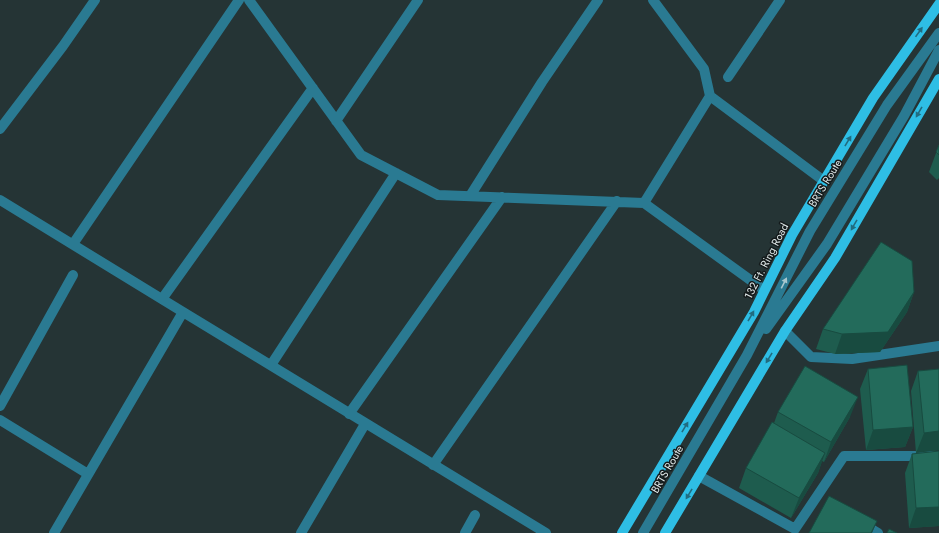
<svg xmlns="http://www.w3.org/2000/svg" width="939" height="533" font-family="Jost,sans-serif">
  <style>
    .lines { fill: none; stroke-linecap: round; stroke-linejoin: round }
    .minor { stroke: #2a7a92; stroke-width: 10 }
    .major { stroke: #2ebee5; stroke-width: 10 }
    .wall { fill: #1e5c4e }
    .shaded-wall { fill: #184b40 }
    .building { fill: #236b5b; stroke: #184b40 }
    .oneway { fill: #216c80 }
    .oneway2 { fill: #a9c7ce }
    .labels { text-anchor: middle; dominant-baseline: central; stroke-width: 3; stroke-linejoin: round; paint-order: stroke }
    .street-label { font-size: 11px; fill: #dfe8e8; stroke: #141a1b }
  </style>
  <rect width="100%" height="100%" fill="#253435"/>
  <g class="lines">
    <!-- minor -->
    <path class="minor" d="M249 0 361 155 438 195 644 203 710 96 704 69 653 0
      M728 77 780 0
      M710 96 824 181
      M336 121 418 0
      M0 129 63 46 95 0
      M470 196 542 82 598 0
      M0 200C182 311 363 423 546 533
      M644 203 764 290
      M73 244 239 0
      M162 299 313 88
      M766 329 827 244 904 116 939 50
      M785 331 811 357 852 359 939 346
      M271 365 396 173
      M0 406 73 275
      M349 414 502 197
      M0 420 88 474
      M433 465 617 201
      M699 476 795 529 844 456H939
      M863 524 878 533
      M54 533 183 312
      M301 533 365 424
      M465 533 475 515
      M643 533 747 355 810 231 887 105 939 33"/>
    <!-- major -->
    <path class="major" d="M622 533 754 312 792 235 873 98 939 4
      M665 533 785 331 835 258 939 79"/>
  </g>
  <!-- wall -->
  <path class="wall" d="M939 145V178L937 180 929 172Z
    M914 292 907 312 880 352 835 354 816 349 823 329Z
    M868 369 913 427 905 447 866 450 860 389Z
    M939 369V450L916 453 911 391 918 371Z
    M778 412 850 417 824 462 822 461 818 473 791 518 739 488 746 468 774 423Z
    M939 451V526L909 528 905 473 912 454Z"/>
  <!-- shaded-wall -->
  <path class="shaded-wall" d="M914 292 907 312 880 352 835 354 842 334Z
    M858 397 850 417 824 462 831 442Z
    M913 427 905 447 866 450 873 430Z
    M939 431V450L916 453 924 433Z
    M825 453 818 473 791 518 799 498Z
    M939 507V526L909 528 916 508Z
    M877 521 872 533H871Z"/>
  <!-- building -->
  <path class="building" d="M939 145V155L936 152Z
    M881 242 912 261 914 292 888 332 842 334 823 329Z
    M907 365 913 427 873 430 868 369Z
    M805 366 858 397 831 442 778 412Z
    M939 369V431L924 433 918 371Z
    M772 422 825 453 799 498 746 468Z
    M939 451V507L916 508 912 454Z
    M829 496 877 521 871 533H809Z
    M889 529 897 533H887Z"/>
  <!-- one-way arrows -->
  <defs><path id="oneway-solid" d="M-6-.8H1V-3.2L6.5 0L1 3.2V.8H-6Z"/></defs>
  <g class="oneway">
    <use href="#oneway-solid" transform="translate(919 32) rotate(-55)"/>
    <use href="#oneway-solid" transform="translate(919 112) rotate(120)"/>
    <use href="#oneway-solid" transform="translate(848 141) rotate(-59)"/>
    <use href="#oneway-solid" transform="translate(854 225) rotate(120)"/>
    <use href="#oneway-solid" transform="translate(751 316) rotate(-60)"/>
    <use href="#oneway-solid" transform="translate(769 358) rotate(121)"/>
    <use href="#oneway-solid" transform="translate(685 427) rotate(-59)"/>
    <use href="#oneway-solid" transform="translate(689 494) rotate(121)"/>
  </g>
  <use class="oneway2" href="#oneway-solid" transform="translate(784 283) rotate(-63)"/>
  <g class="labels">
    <!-- street labels -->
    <g class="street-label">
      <text transform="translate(825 183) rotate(-59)">BRTS Route</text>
      <text transform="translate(766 261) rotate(-63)">132 Ft. Ring Road</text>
      <text transform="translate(667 469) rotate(-60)">BRTS Route</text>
    </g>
  </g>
</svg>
